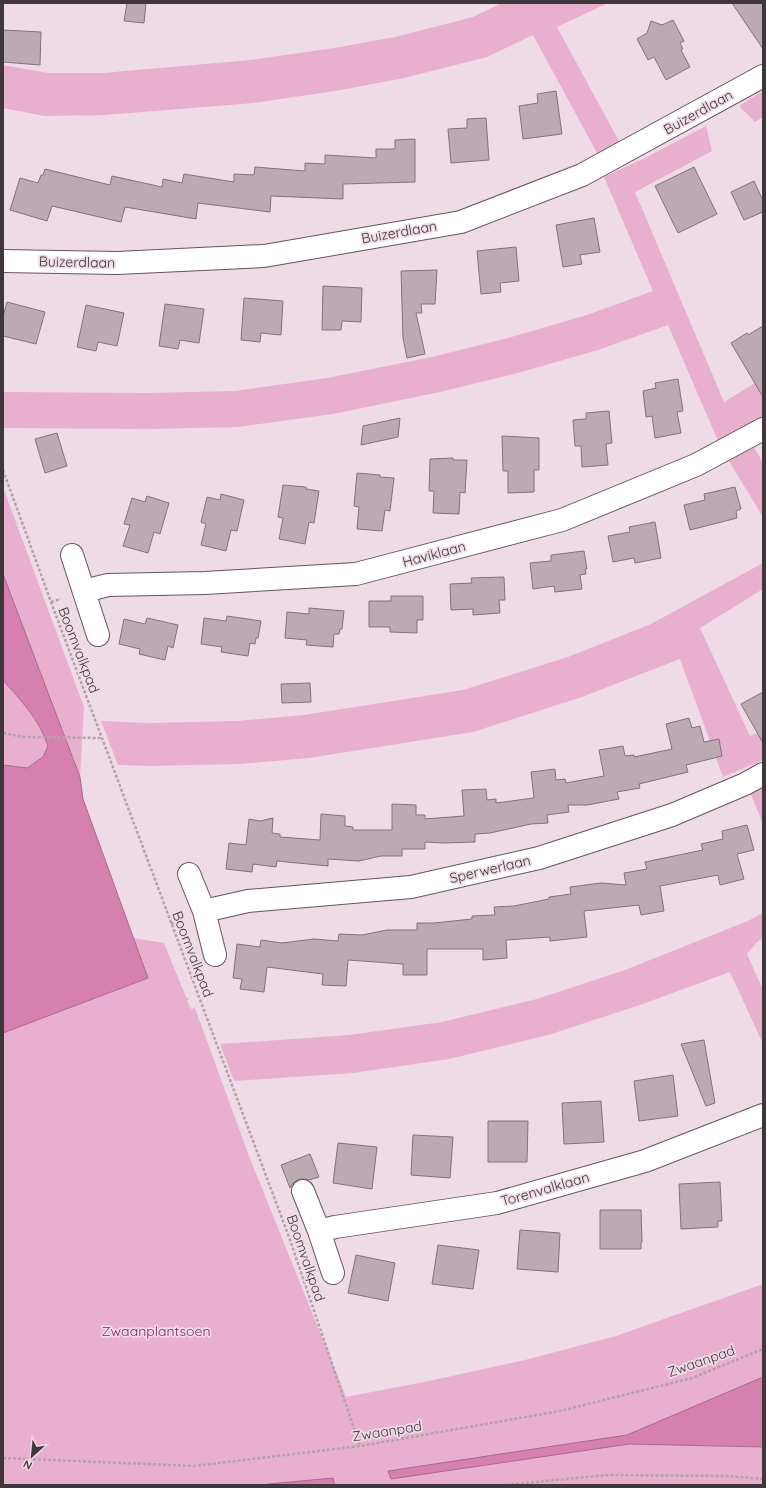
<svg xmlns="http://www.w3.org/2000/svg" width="766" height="1488" font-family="Quicksand,sans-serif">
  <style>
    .green { fill: #e9afce }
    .water { fill: #d680b0; stroke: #a96a8d }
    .building { fill: #bca9b2; stroke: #84727b }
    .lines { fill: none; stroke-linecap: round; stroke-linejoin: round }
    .street-casing { stroke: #65545d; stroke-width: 24 }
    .path { stroke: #b2a2aa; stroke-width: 2.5; stroke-dasharray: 3 2; stroke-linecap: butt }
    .street { stroke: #fff; stroke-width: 22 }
    .labels { text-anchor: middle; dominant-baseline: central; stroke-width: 3.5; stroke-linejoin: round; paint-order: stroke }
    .street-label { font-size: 14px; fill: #3f373b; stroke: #efdbe5 }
    .park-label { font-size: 14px; fill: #872163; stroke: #efdbe5 }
  </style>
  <rect width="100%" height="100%" fill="#efdbe5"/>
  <!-- green -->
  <path class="green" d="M502 3H608L557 27 620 143 597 153 533 35 487 57 404 78 341 90 254 103 105 115 44 116 3 108V65L48 73H103L250 60 334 48 395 37 473 17Z
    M763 91V117L755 122 739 106Z
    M706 126 712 151 635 192 724 402 763 378V416L718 441 668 325 598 350 518 373 440 392 333 414 238 427 149 429 3 428V392L149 393 235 391 327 378 432 357 508 338 587 315 653 291 604 177 649 156Z
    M754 447 763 463V517L729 461Z
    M3 487 84 707 80 777 3 574Z
    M763 563V589L700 628 750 736 763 730V760L723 777 680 659 582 697 473 732 309 758 240 764 149 766 118 765 101 721 149 723 237 721 304 715 463 690 568 657 651 624Z
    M3 680C22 702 39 719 48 746L43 757 27 768 3 765Z
    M763 787V824L751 794Z
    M763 913V938L757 942 747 954 763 990V1044L730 972 637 1006 548 1035 449 1059 353 1073 234 1081 220 1044 349 1035 442 1022 537 999 625 970 748 921Z
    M3 917 164 943 186 997 190 999 187 1000 191 1009 195 1008 249 1156 346 1397 429 1381 525 1360 616 1336 763 1284V1485H3Z"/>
  <!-- water -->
  <path class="water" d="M3 574 80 777 83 799 148 978 3 1033V765L27 768 43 757 48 746C39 719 22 702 3 680Z
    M763 1377V1447L629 1444 391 1479 388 1471 627 1435Z
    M333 1478 335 1485H258Z"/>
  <!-- building -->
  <path class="building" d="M127 3H146L144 23 124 21Z
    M732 3H763V49Z
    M673 20 684 41 680 43 683 49 681 50 690 67 666 80 654 57 648 60 637 39 647 33 651 21 662 25Z
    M3 30 41 32 40 65 3 62Z
    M556 91 562 134 523 139 519 106 538 103 537 94Z
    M486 118 489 160 451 163 448 129 467 128V119Z
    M415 139V182L343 184V199L271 196 270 212 198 203 196 219 125 207 121 222 52 206 47 221 10 210 20 178 38 183 41 175H43L45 169 110 185 112 176 162 187 163 179 182 183 184 174 234 182V174L254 175 255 167 305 171V163L325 164V155L376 158V149H395V140Z
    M694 167 717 214 678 233 655 186Z
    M754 181 763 201V212L744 220 731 192Z
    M594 218 600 252 580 255 582 264 563 267 556 225Z
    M516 247 519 281 500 283 501 292 481 294 477 251Z
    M437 270 435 304H421L422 313H416L425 354 407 358 403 338 401 271Z
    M323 286 362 288 361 322 342 321 341 330H322Z
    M244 298 283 301 281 335 261 333 260 342 241 340Z
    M7 302 45 312 36 344 3 336V316Z
    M165 304 204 309 199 343 180 340 178 349 159 346Z
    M86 305 124 313 117 346 98 342 96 351 77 347Z
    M763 326V397L731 343 747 333 748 335Z
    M678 379 683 411 677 412 681 433 655 438 652 416 646 417 643 391 656 388 655 383Z
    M609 411 612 443 606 444 608 465 582 467 581 446H575L573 420 586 419V413Z
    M400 418 398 437 361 445 363 426Z
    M57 433 67 466 45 473 35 439Z
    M502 436 539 438V470H534V492L508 493V471H503Z
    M453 458V460H467L465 493 460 492 459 514 433 513 434 491H429L430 459Z
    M357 473 380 475V477L394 478 390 511 385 510 382 531 357 529 359 507 354 506Z
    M283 485 306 487V489L319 491 314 523 309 522 305 544 279 539 283 518 278 517Z
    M735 487 741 509 736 511 737 518 690 530 684 505 705 500 704 494Z
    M221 494 244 500 237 531 231 530 226 551 201 545 206 524 201 522 207 497 220 500Z
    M147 496 169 503 160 534 154 532 148 553 123 546 130 525 124 524 132 498 145 502Z
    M655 522 661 558 635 563 634 558 613 562 608 536 630 532 629 527Z
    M584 551 587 569H585L586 574 580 575 582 589 555 592 554 586 533 589 530 563 551 561V555Z
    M504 577 505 600H499L500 613 473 615V609L451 610 450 584 472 583 471 578Z
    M391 596H423V620H417V633L390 632V627H369V601H391Z
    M309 608 344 611 342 629H340L339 634H334L333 647 306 645 307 640 285 638 287 612 309 614Z
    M227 616 261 621 258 638H256L255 644 250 643 248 656 221 652 222 647 201 644 204 618 226 621Z
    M147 618 178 625 173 648 168 646 165 660 139 654 140 649 119 644 124 619 145 624Z
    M310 683 311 702 282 703 281 684Z
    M763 692V743L741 704Z
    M689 718 692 728 700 726 704 742 719 739 722 756 686 765 688 772 639 784 640 788 617 792 619 799 587 805H568L569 812 547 815 548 823 531 824 490 833 475 834V842L443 843 425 842V849H402V856H381L359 861 328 859V866L277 861 276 867 253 864 252 872 226 869 229 843 246 845 249 819 260 821 273 818 272 833 280 834V837L320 840 321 814 345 816V826L353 827V830H392V804L416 805V815H425V819L464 816 462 790 486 789 487 800 496 799V803L534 798 531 772 555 769 556 780 565 779 566 783 604 776 599 750 623 746 625 756 634 755V757L672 749 666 724Z
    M747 825 754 850 737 854 744 879 720 885 718 875 660 886 664 911 641 915 639 905 584 911 587 937 550 941V937L506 940 507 958 483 960V949H427V975H403V964L348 960 346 986 322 985 323 974 267 967 264 992 240 989 242 979 233 978 237 944 260 947 261 940 282 943 314 939 338 941 339 934 362 935 387 930H417V923H434L472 919V916L495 915 494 907 514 906 549 899V897L571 894 570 887 601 883 626 885 624 873 647 869 645 862 703 850 701 844 723 839 722 831Z
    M704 1040 715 1103 706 1106 681 1044Z
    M673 1075 678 1116 639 1121 634 1081Z
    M601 1101 604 1142 564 1144 562 1103Z
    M488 1121H528L527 1162H488Z
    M413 1135 453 1137 450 1178 411 1175Z
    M338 1143 377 1147 372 1189 333 1183Z
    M310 1154 319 1177 309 1180 304 1179H299L293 1183 290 1188 281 1165Z
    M720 1182 722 1221H718V1227L681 1229 679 1184Z
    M600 1210H641L642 1242H641V1249H600Z
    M520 1230 560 1233 558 1272 517 1269Z
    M438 1245 479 1250 473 1289 432 1284Z
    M356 1255 395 1263 388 1301 348 1293Z"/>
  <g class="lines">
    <defs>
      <path id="street" d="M3 261 117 263 264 256 461 222 582 175 763 76
        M72 555 98 635
        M84 591 108 585 205 583 356 574 562 520 696 465 763 429
        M189 874 204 911 215 955
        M204 911 248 901 411 887 539 858 672 815 745 784 763 774
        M303 1191 319 1231 333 1273
        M319 1231 335 1227 497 1203 645 1161 763 1115"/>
    </defs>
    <!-- street casing -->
    <use href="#street" class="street-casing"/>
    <!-- path -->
    <path class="path" d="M3 470 51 602 289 1237 360 1446
      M51 602 61 599
      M3 733 24 737 102 738
      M171 924 183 919
      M3 1458 194 1466 360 1446 560 1411 692 1378 763 1349
      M506 1485 607 1475 728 1476 763 1479"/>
    <!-- street -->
    <use href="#street" class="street"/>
  </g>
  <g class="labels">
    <!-- street labels -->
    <g class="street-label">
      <text transform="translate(698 112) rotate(-29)">Buizerdlaan</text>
      <text transform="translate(399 232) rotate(-10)">Buizerdlaan</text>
      <text transform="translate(77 262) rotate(1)">Buizerdlaan</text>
      <text transform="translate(434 554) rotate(-15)">Haviklaan</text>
      <text transform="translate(79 650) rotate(69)">Boomvalkpad</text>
      <text transform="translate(490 869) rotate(-13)">Sperwerlaan</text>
      <text transform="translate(193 954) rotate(69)">Boomvalkpad</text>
      <text transform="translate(545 1189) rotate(-16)">Torenvalklaan</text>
      <text transform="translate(306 1258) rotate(71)">Boomvalkpad</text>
      <text transform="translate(701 1361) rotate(-19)">Zwaanpad</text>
      <text transform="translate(387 1431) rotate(-9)">Zwaanpad</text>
    </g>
    <!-- park labels -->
    <g class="park-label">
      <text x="156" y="1331">Zwaanplantsoen</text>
    </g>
  </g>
  <!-- border -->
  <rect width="766" height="1488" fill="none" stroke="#3f373b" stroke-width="8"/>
  <!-- north arrow -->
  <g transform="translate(32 1456) rotate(207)" stroke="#efdbe5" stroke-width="3" paint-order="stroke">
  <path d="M0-3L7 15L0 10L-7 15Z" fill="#3f373b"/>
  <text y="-6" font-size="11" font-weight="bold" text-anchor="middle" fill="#3f373b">N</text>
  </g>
</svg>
